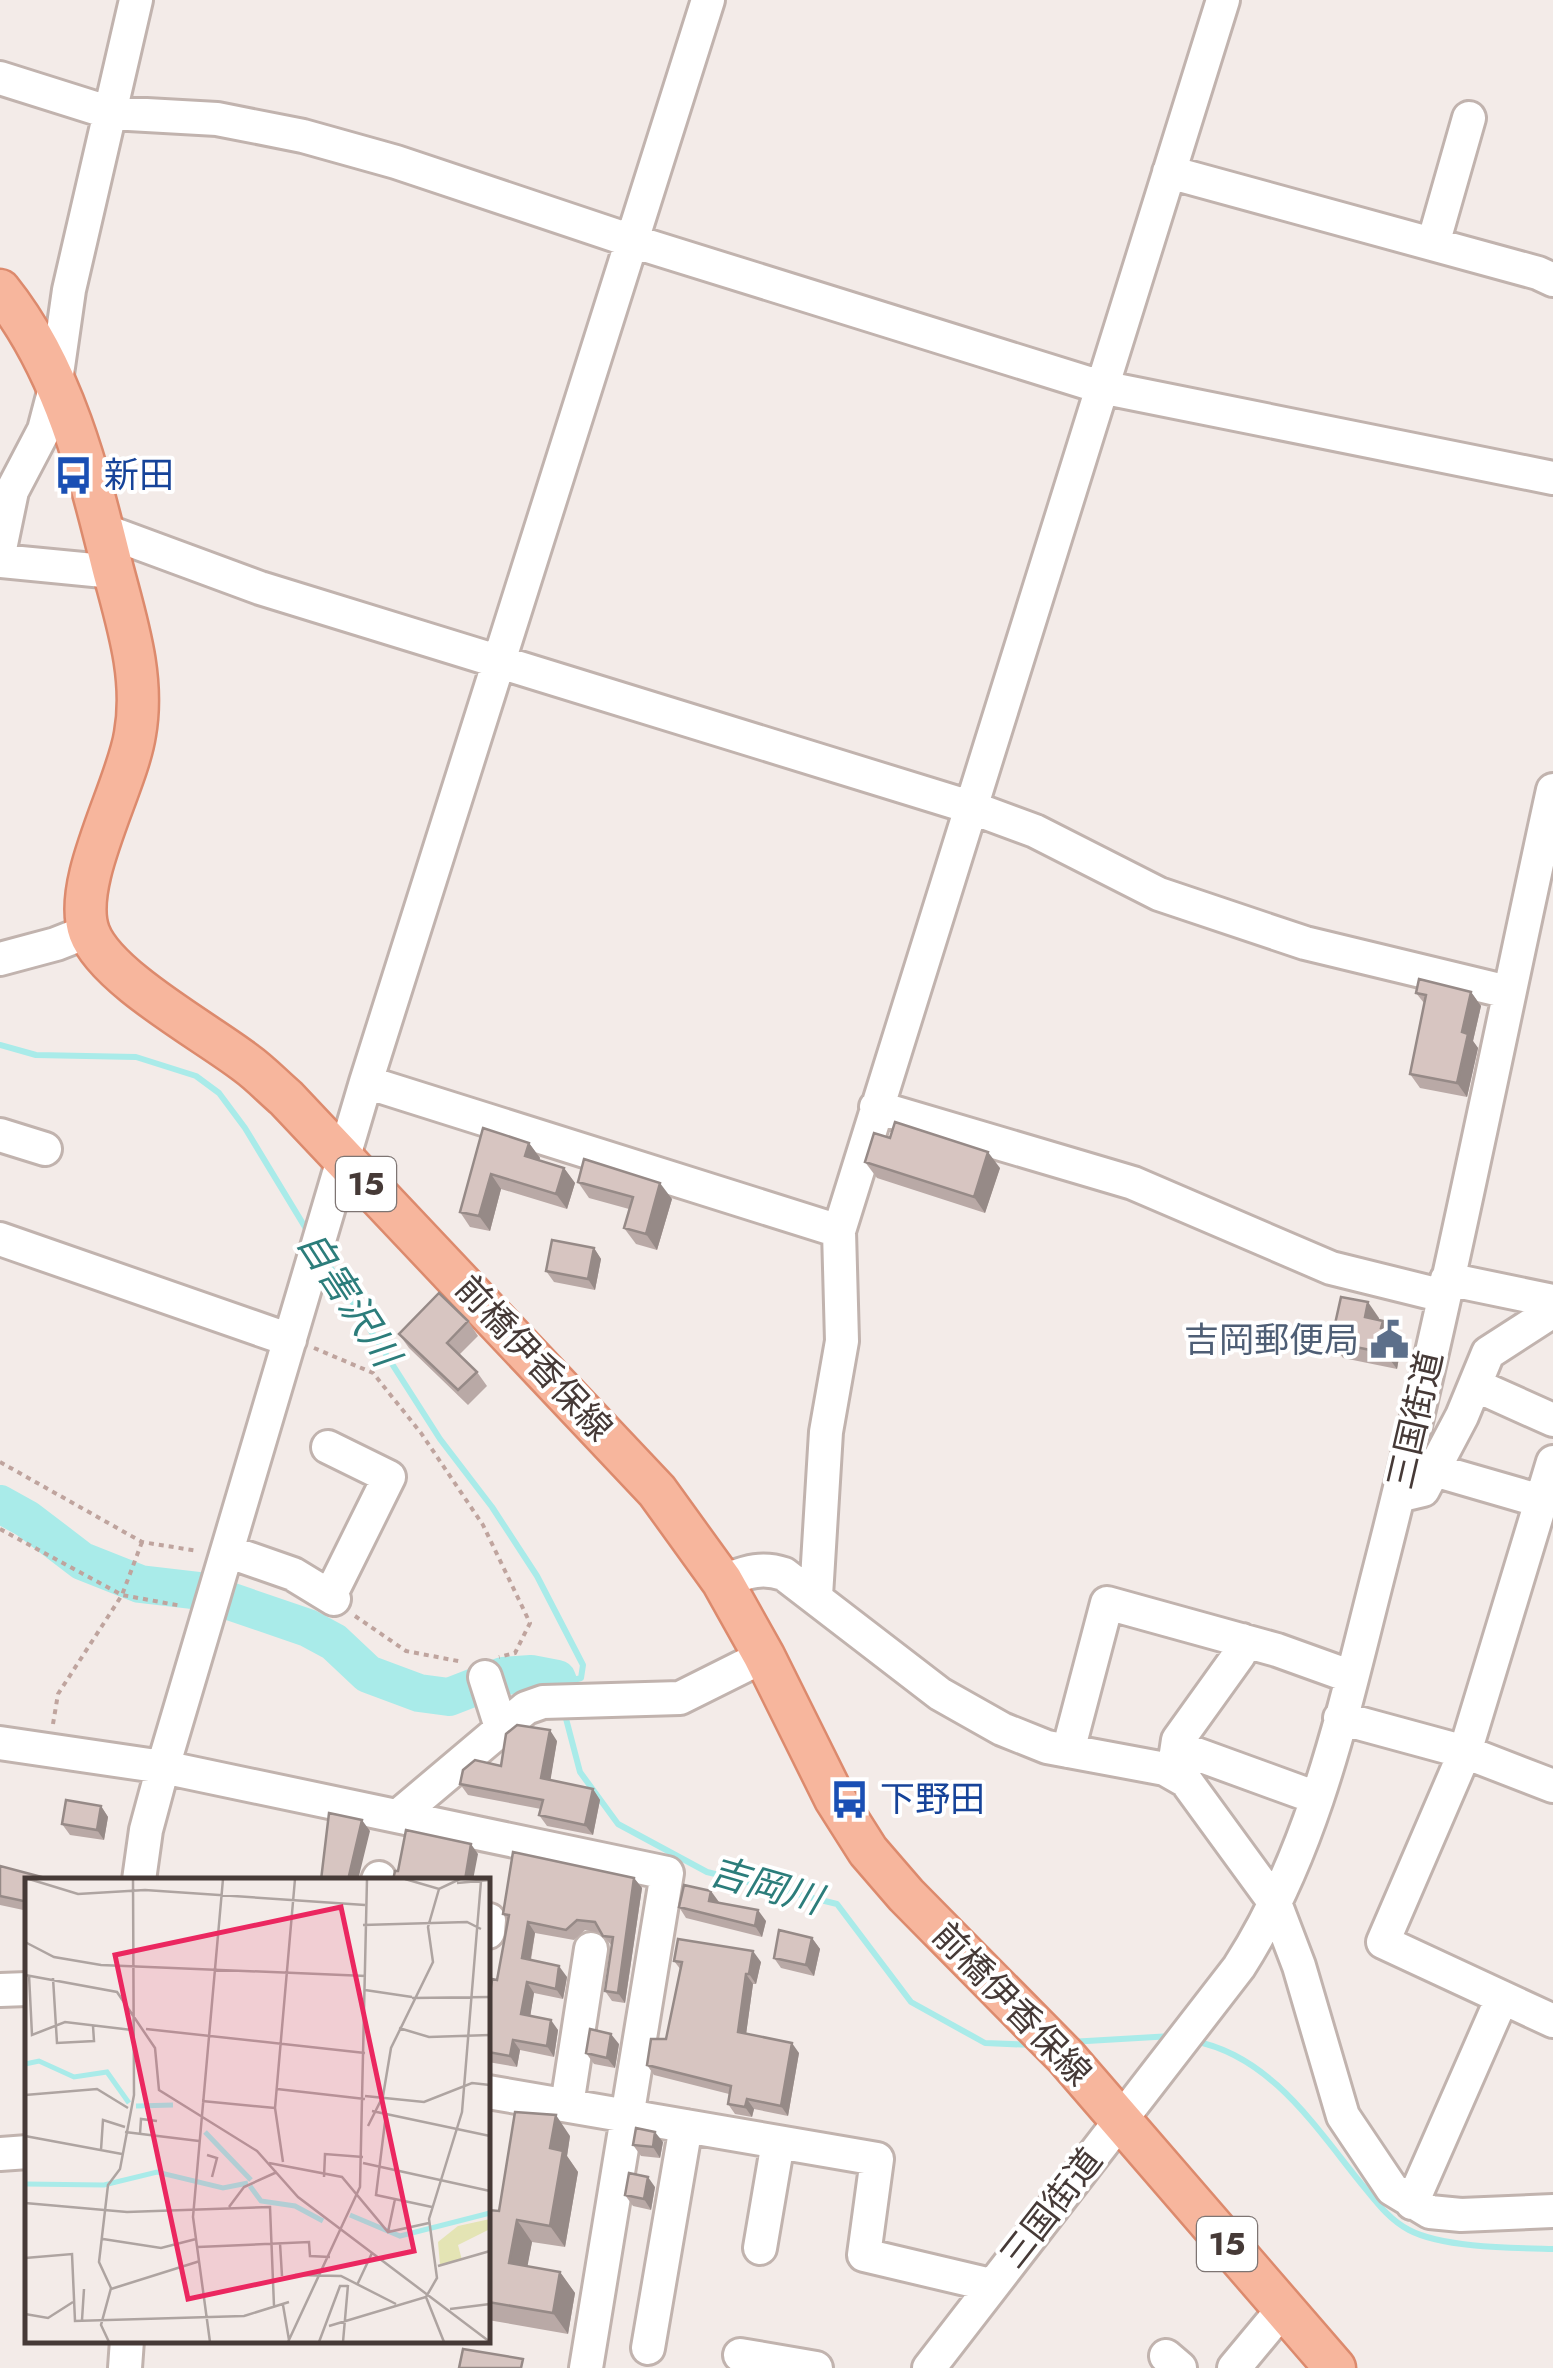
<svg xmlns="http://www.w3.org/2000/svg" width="1553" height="2368" font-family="Jost,'Noto Sans JP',sans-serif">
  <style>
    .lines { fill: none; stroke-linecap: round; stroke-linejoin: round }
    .stream { stroke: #a9ebe9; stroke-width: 6 }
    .river { stroke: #a9ebe9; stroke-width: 38 }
    .minor-casing { stroke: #c1b3ae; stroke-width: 38 }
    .major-casing { stroke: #dc8a6d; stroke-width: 45 }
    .path { stroke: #bfa49e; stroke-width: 4; stroke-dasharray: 5 5; stroke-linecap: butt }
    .minor { stroke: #fff; stroke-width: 32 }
    .major { stroke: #f7b69d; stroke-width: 40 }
    .wall { fill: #b9a9a6 }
    .shaded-wall { fill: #968a87 }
    .building { fill: #d7c5c1; stroke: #968a87; stroke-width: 2.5 }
    .labels { text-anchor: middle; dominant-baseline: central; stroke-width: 8; stroke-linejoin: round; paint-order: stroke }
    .shield { fill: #fff; stroke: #7e7573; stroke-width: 2.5 }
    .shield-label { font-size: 32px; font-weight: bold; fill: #463a37 }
    .transit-label { font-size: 35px; fill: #164399; stroke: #fff; text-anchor: start }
    .service-label { font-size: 35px; fill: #4e5e75; stroke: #fff; text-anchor: end }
    .street-label { font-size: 35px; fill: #463a37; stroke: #fff }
    .water-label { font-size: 38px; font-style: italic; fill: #2c7d7b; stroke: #fff }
    .inset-river { fill: none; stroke: #a9ebe9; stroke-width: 5 }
    .inset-road { fill: none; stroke: #aea4a1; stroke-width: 2.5 }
    .view { fill: #eb2760; fill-opacity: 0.15; stroke: #eb2760; stroke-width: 5 }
    .inset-edge { fill: none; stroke: #463a37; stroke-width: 5 }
  </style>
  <rect width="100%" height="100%" fill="#f3ebe8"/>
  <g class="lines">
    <!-- stream -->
    <path class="stream" d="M0 1045 36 1055 136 1057 196 1076 219 1093 245 1128 308 1232
      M325 1259 440 1439 492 1507 537 1576 583 1665 581 1678 559 1684 560 1689
      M564 1711 580 1772 618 1824 707 1872 837 1904 911 2002 985 2043 1033 2045
      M1194 2041C1270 2056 1314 2125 1360 2182 1375 2200 1388 2219 1409 2230 1443 2248 1514 2248 1553 2249
      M1070 2042 1172 2036"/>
    <!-- river -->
    <path class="river" d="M0 1504 27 1519 82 1561 140 1584 200 1591 308 1628 334 1642 368 1674 419 1693 449 1697 503 1676 531 1674 557 1679 559 1684"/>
    <defs>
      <path id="minor" d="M0 78 111 113 217 119 303 136 396 162 632 241 1101 387 1553 478
        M1169 172 1538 273 1553 280
        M1433 244 1469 118
        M103 530 260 588 970 807 1035 831 1159 894 1305 943 1508 992
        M0 549 12 491 44 430 55 388 69 290 136 0
        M0 561 114 572
        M0 959 56 944 89 931
        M366 1082 839 1231
        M876 1107 1133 1183 1331 1268 1444 1296
        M0 1135 45 1149
        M0 1239 290 1340
        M1447 1279 1553 1301
        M1475 1385 1553 1420
        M328 1447 389 1477 330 1596
        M1553 1462 1465 1752 1383 1942 1553 2021
        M1434 1470 1541 1501
        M1398 1496 1423 1490 1462 1416 1488 1353 1553 1311
        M227 1551 293 1574 334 1599
        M722 1581C745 1573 760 1566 784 1574L940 1694 1002 1729 1047 1747 1165 1769 1186 1781 1275 1903 1299 1966 1343 2116 1392 2189 1430 2212 1461 2215 1553 2211
        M816 1596 826 1432 842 1341 839 1231 1223 0
        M485 1677 501 1727
        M1340 1718 1465 1752 1553 1786
        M0 1743 163 1767 667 1873 586 2368
        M1177 1747 1317 1798
        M1068 1751 1107 1603 1277 1650 1352 1677
        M1173 1773 1178 1740 1239 1655 1242 1640
        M398 1816 526 1708 543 1702 680 1698 764 1656
        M139 1880 146 1830 163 1767 366 1082 708 0
        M378 1880 379 1878
        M488 1932 489 1920
        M0 1990 28 1989
        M488 2092 877 2159 864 2255 991 2285
        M567 2105 591 1949
        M0 2154 28 2152
        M1412 2203 1502 1998
        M760 2248 778 2142
        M648 2348 686 2126
        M740 2355 816 2368
        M1166 2356 1180 2368
        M125 2368 127 2340
        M929 2368 1239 1967C1316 1847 1345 1704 1380 1568 1446 1311 1496 1050 1553 790
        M1234 2368 1283 2309"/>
      <path id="major" d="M0 290C64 370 89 473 113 570 127 623 145 678 135 734 127 787 71 882 89 932 106 978 206 1032 246 1063 260 1073 272 1086 286 1098L657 1491 722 1581 764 1656 835 1799 868 1851 906 1895 1066 2057 1335 2368"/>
    </defs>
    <!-- minor casing -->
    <use href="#minor" class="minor-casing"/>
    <!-- major casing -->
    <use href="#major" class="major-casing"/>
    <!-- path -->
    <path class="path" d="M314 1348 373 1373 421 1433 483 1525 530 1623 515 1653 499 1657
      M0 1462 142 1542 198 1551
      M0 1529 122 1595 182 1606
      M355 1616 406 1651 463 1662
      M53 1724 58 1694 122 1595 142 1542"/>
    <!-- minor -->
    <use href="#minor" class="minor"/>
    <!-- major -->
    <use href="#major" class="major"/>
  </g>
  <!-- wall -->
  <path class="wall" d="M1471 992 1481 1006 1473 1041 1478 1048 1467 1097 1420 1088 1410 1074 1424 1003 1416 993Z
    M483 1128 529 1143 540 1158 539 1160 564 1168 575 1183 567 1209 501 1189 490 1231 470 1227 460 1212Z
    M865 1162 1000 1168 985 1213 877 1178Z
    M578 1182 672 1199 657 1250 636 1244 624 1228 629 1209 589 1198Z
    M594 1248 601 1259 595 1290 554 1282 546 1271Z
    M1379 1318V1320L1383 1321 1401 1346 1397 1369 1343 1358 1331 1342Z
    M468 1321 478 1336 459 1355 477 1372 487 1386 468 1405 409 1348 399 1334Z
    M557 1741 550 1780 593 1789 600 1800 593 1835 547 1826 539 1815 541 1809 468 1795 460 1784Z
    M101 1806 108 1817 104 1840 70 1835 62 1824Z
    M0 1866 28 1880V1911L0 1905Z
    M634 1878 642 1888 625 2003 612 2001 605 1991 612 1946 601 1933 585 1930 574 1940 535 1933 531 1960 567 1977 563 1999 534 1993 530 2016 558 2030 554 2057 520 2050 517 2067 488 2062V2008L497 1980 508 1921 503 1914Z
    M719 1902 766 1921 762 1937 686 1918 679 1907Z
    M812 1938 820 1949 814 1976 781 1968 774 1958Z
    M674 1961 761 1962 756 1984H753L746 2034 799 2053 788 2116 754 2109 752 2117 735 2114 728 2104 729 2094 654 2075 647 2065 666 2039 681 1970Z
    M619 2044 615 2068 594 2064 586 2053Z
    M570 2136 567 2156 578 2172 565 2247 532 2242 527 2266 560 2272 575 2293 568 2334 488 2320V2210L499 2211Z
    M663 2142 660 2158 641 2156 633 2145Z
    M655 2187 651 2210 633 2206 625 2195Z"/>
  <!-- shaded-wall -->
  <path class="shaded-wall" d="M1471 992 1481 1006 1473 1041 1478 1048 1467 1097 1457 1083 1462 1032Z
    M529 1143 540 1158 536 1171 525 1156Z
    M988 1152 1000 1168 985 1213 974 1197Z
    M564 1168 575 1183 567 1209 556 1194Z
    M491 1174 501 1189 490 1231 479 1216Z
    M660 1183 672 1199 657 1250 646 1234Z
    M594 1248 601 1259 595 1290 588 1279Z
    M1368 1302 1379 1318 1376 1333 1365 1317Z
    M1383 1321 1401 1346 1397 1369 1385 1353 1381 1328Z
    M550 1730 557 1741 549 1789 541 1778Z
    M593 1789 600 1800 593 1835 585 1825Z
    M101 1806 108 1817 104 1840 97 1830Z
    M362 1820 370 1831 358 1880H348Z
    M471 1844 478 1854 473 1880H465Z
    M634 1878 642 1888 625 2003 618 1993Z
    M711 1891 719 1902 709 1901Z
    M758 1910 766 1921 762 1937 755 1926Z
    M528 1922 535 1933 529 1968 522 1958Z
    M812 1938 820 1949 814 1976 806 1965Z
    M753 1951 761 1962 756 1984 749 1974Z
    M559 1966 567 1977 563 1999 556 1989Z
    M746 1974 753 1984 745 2042 738 2032Z
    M527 1982 534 1993 529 2024 521 2014Z
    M551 2020 558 2030 554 2057 547 2046Z
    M611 2034 619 2044 615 2068 607 2058Z
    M513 2040 520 2050 517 2067 510 2056Z
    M792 2043 799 2053 788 2116 781 2106Z
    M747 2099 754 2109 752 2117 745 2107Z
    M556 2115 570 2136 567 2156 578 2172 565 2247 550 2226V2148Z
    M655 2132 663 2142 660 2158 653 2147Z
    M648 2177 655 2187 651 2210 644 2199Z
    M517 2220 532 2242 524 2285 509 2263Z
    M560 2272 575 2293 568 2334 553 2313Z"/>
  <!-- building -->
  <path class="building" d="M1419 979 1471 992 1462 1032 1468 1034 1457 1083 1410 1074 1426 995 1416 993Z
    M895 1122 988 1152 974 1197 865 1162 874 1133 890 1138Z
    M483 1128 529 1143 525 1156 564 1168 556 1194 491 1174 479 1216 460 1212Z
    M584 1159 660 1183 646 1234 624 1228 633 1197 578 1182Z
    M552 1240 594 1248 588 1279 546 1271Z
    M439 1293 468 1321 447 1343 477 1372 458 1390 399 1334Z
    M1341 1297 1368 1302 1365 1317 1383 1321 1381 1328 1390 1330 1385 1353 1331 1342Z
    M517 1725 550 1730 541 1778 593 1789 585 1825 539 1815 543 1800 460 1784 463 1770 475 1760 501 1766 506 1734Z
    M66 1800 101 1806 97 1830 62 1824Z
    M329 1813 362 1820 348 1880H321Z
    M406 1830 471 1844 465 1880H393L395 1871H398Z
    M513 1852 634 1878 618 1993 605 1991 613 1937 603 1936 595 1922 577 1920 566 1930 528 1922 522 1958 559 1966 556 1989 527 1982 521 2014 551 2020 547 2046 513 2040 510 2056 488 2052V2008L492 1979 497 1980 509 1915 503 1914Z
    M0 1866 53 1880H28V1902L0 1896Z
    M684 1885 711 1891 709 1901 758 1910 755 1926 679 1907Z
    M779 1930 812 1938 806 1965 774 1958Z
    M678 1939 753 1951 749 1974H746L738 2032 792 2043 781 2106 747 2099 745 2107 728 2104 731 2086 647 2065 651 2039H666L682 1962 674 1961Z
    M590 2029 611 2034 607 2058 586 2053Z
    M515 2112 556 2115 550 2148 563 2151 550 2226 517 2220 509 2263 560 2272 553 2313 488 2302V2210L499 2211Z
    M636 2128 655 2132 653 2147 633 2145Z
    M629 2173 648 2177 644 2199 625 2195Z
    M463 2349 523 2359 521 2368H459Z"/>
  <!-- icons -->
  <defs>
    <symbol id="bus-bare" viewBox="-9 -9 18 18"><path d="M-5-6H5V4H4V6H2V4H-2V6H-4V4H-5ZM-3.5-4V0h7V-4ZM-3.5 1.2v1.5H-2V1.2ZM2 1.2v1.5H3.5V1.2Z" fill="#1a4fb4" stroke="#fff" stroke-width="2.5" paint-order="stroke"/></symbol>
    <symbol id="civic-bare" viewBox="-9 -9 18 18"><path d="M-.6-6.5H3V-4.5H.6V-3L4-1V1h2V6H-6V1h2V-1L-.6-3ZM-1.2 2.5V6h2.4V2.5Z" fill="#5c6f8a" stroke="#fff" stroke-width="2.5" paint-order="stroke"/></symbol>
  </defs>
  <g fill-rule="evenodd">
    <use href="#bus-bare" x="46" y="448" width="55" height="55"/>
    <use href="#civic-bare" x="1362" y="1312" width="55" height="55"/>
    <use href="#bus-bare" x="822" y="1772" width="55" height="55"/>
  </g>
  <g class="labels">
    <!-- shield labels -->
    <g class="shield">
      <rect x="336" y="1157" width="60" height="54" rx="8"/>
      <rect x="1197" y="2217" width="60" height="54" rx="8"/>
    </g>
    <g class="shield-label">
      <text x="366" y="1184">15</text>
      <text x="1227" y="2244">15</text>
    </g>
    <!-- transit labels -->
    <g class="transit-label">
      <text x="104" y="475">新田</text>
      <text x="880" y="1799">下野田</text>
    </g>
    <!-- service labels -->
    <g class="service-label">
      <text x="1359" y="1340">吉岡郵便局</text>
    </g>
    <!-- street labels -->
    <g class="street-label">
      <text transform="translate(534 1358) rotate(47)">前橋伊香保線</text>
      <text transform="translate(1415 1420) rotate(-77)">三国街道</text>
      <text transform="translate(1012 2004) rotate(46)">前橋伊香保線</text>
      <text transform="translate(1051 2208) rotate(-52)">三国街道</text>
    </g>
    <!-- water labels -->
    <g class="water-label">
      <text transform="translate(349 1298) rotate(57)">自害沢川</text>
      <text transform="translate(766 1885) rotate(16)">吉岡川</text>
    </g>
  </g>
  <!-- overview -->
  <g transform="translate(25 1878)">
    <rect width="465" height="465" fill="#f3ebe8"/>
    <path d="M465 341V351L433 367 437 382 415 387 413 364 433 348Z" fill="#e4e4b4"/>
    <path class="inset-river" d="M0 186 14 183 49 199 82 194 104 225M111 228 148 227M180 254 226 302M0 306 79 307 132 294 198 310 223 305M225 308 236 323 270 328 298 343M325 337 375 358 465 335"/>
    <path class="inset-road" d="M4 1 53 16 120 12 340 27M380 1 414 11 435 1M432 5 465 2M338 47 442 44 456 51M0 64 29 79 76 87 341 98M0 97 92 114 130 170 134 212 232 273 273 319 465 464M4 97 7 157 40 144 107 152M28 100 32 165 69 163 68 148M340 112 387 119M387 120 465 119M374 150 404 159 465 157M121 151 340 175M252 211 340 221M0 217 72 211 103 230M340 218 399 224 447 205 465 207M177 223 250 230M347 233 465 258M361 236 351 317 407 329M343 248 358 218 366 170 408 84 403 49 414 11M100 254 174 263M115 256 116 241 132 243M0 258 97 276M76 272 78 242 100 249M182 277 192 280 187 299M258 284 250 230 270 1M244 285 317 299 363 354 404 345M338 285 465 313M299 299 300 276 338 279M0 325 102 334 245 329 249 428M204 329 219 309 252 294M363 354 370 321M78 361 136 370 171 361M255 365 257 398M173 369 284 364 285 378 305 379M0 380 47 376 50 443 219 438 264 424M413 388 465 373M270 397 316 398 371 426M332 407 347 375M86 411 175 383M401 419 419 464M258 427 264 462M425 431 465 426M0 436 23 440 48 424M57 442 59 411M304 448 401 419 412 400 404 341 437 234 456 3M84 464 76 447 86 410 74 384 83 307 95 291 109 217 108 1M185 464 168 339 198 1M263 464 335 309 342 1M294 464 315 408H323M318 464 323 407"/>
    <path class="view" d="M316 29 389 373 163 421 90 77Z"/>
    <rect width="465" height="465" class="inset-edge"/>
  </g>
</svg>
